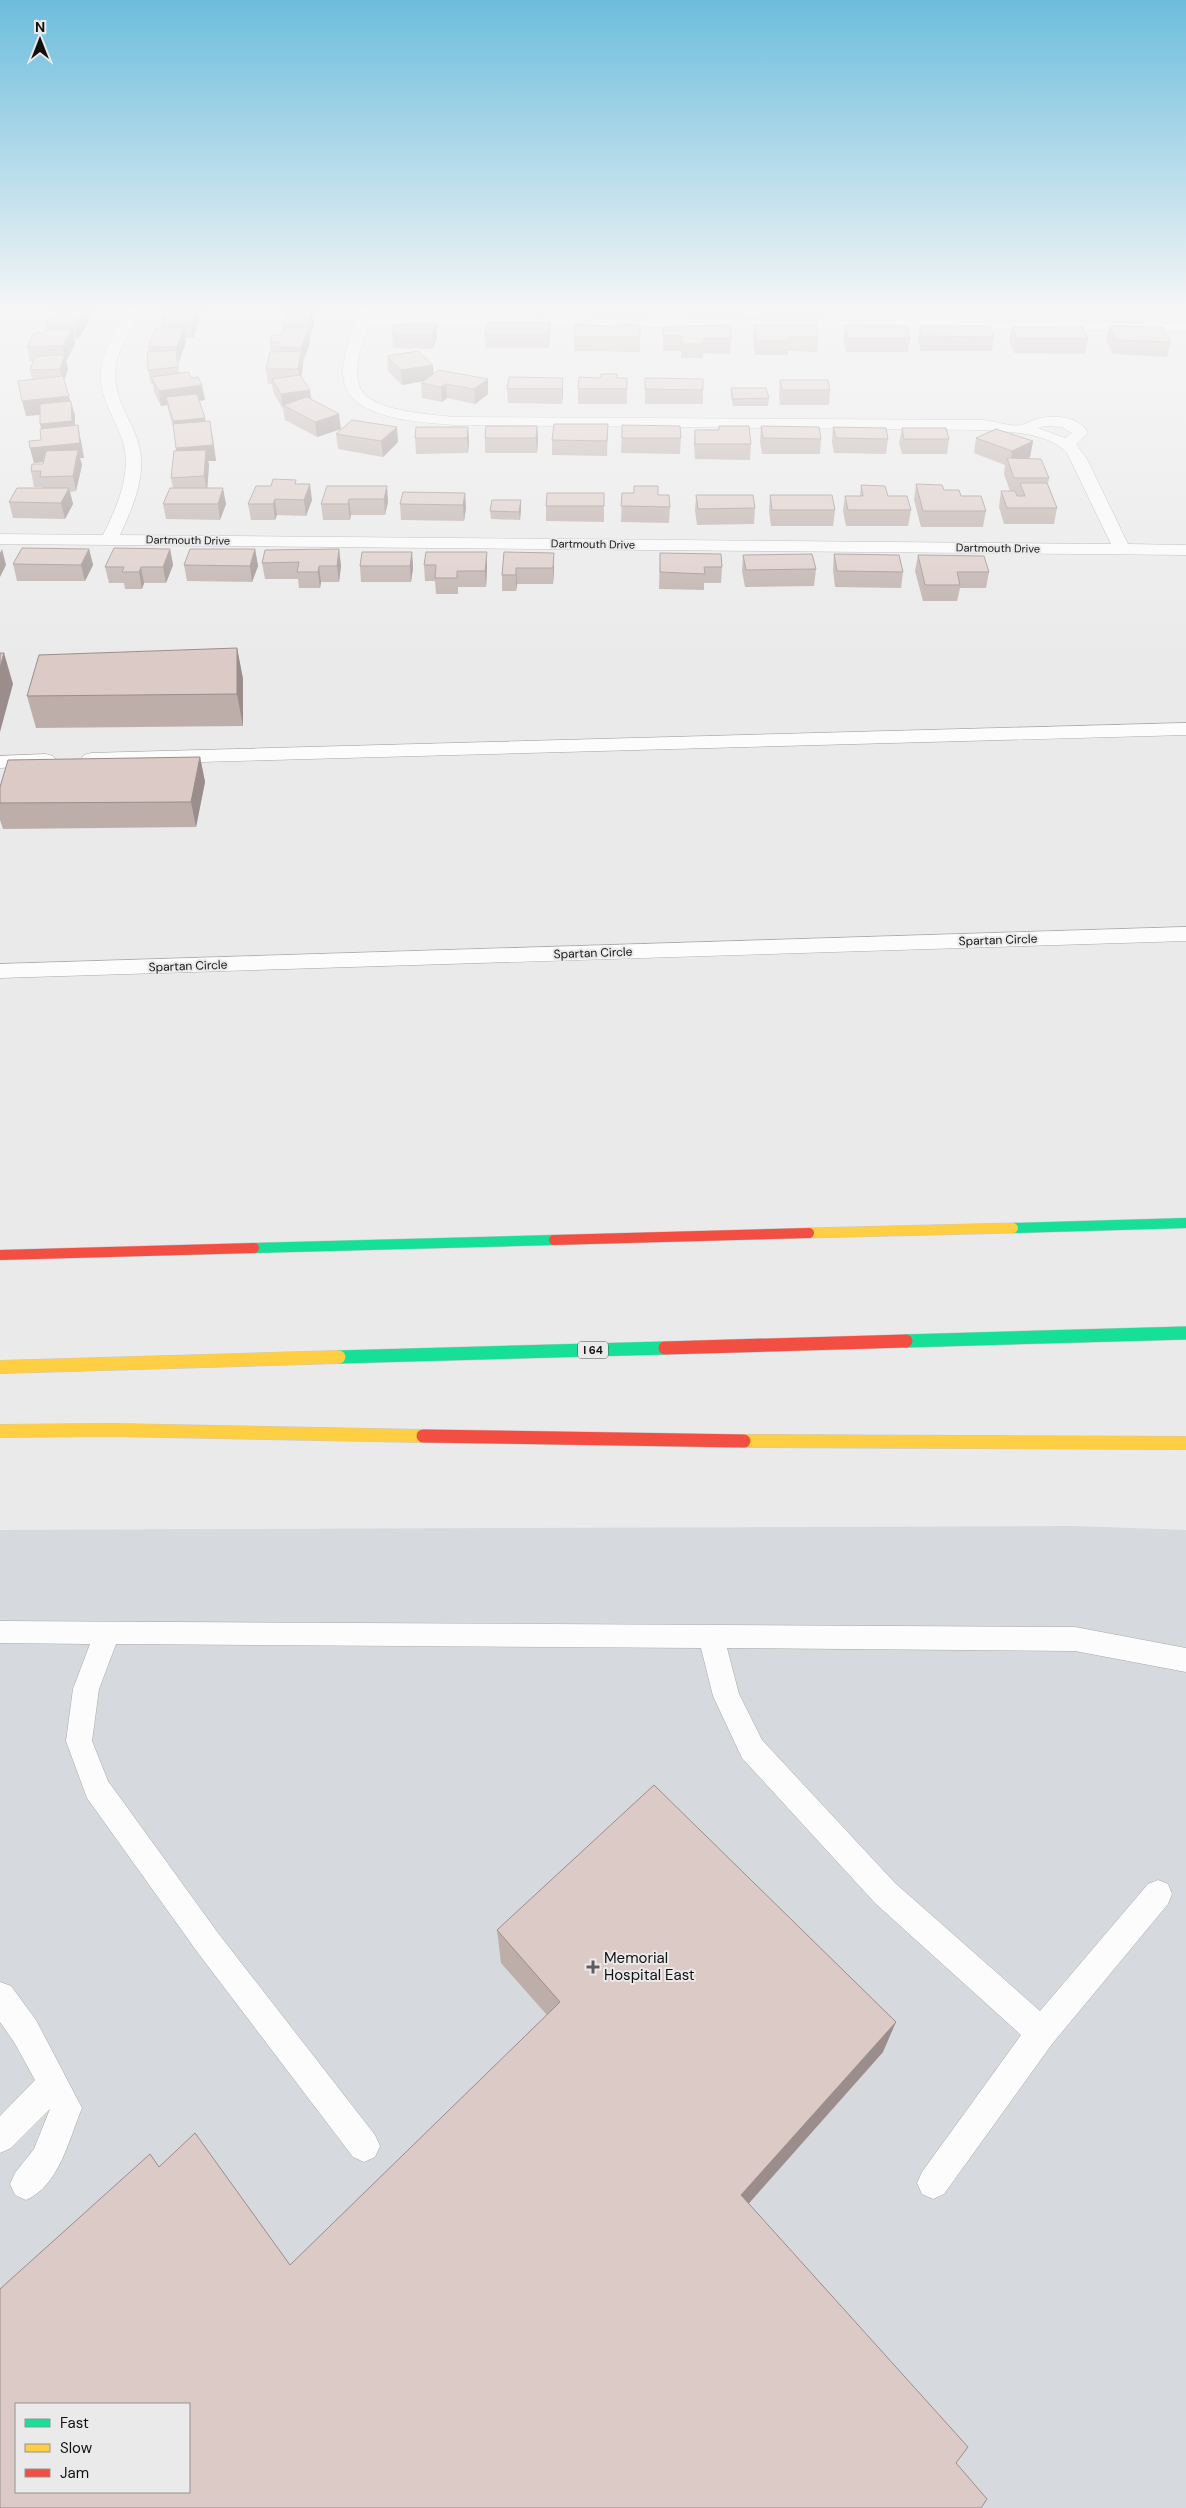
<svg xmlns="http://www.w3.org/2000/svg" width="1186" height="2508" font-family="'DM Sans',sans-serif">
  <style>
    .built { fill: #d6d9dd; fill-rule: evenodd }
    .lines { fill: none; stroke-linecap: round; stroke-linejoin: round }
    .lane-casing { stroke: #a9a9aa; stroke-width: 1 }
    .street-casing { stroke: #a9a9aa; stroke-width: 1 }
    .fast-far1-casing { stroke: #c8c8c8; stroke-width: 11 }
    .fast-casing { stroke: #c8c8c8; stroke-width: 14 }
    .slow-far1-casing { stroke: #c8c8c8; stroke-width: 11 }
    .slow-casing { stroke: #c8c8c8; stroke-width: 14 }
    .jam-far1-casing { stroke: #c8c8c8; stroke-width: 11 }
    .jam-casing { stroke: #c8c8c8; stroke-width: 14 }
    .lane { fill: #fcfcfc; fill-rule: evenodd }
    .street { fill: #fcfcfc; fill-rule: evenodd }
    .fast-far1 { stroke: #16e098; stroke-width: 10 }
    .fast { stroke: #16e098; stroke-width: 13 }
    .slow-far1 { stroke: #ffcf43; stroke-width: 10 }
    .slow { stroke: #ffcf43; stroke-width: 13 }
    .jam-far1 { stroke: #f24e42; stroke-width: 10 }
    .jam { stroke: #f24e42; stroke-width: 13 }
    .wall { fill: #bdaeaa }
    .shaded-wall { fill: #9a8d8b }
    .building { fill: #dccac6; stroke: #9a8d8b; fill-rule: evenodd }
    .poi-dot { fill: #5d5d5d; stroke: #eaeaeb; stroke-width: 2 }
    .labels { text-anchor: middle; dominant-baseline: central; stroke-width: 4; stroke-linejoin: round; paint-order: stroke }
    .far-street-label { font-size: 11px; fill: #111; stroke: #eaeaeb }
    .shield { fill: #eaeaeb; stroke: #525252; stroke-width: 1 }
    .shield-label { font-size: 11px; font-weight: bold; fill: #111 }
    .street-label { font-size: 12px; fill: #111; stroke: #eaeaeb }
    .near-poi-label { font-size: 15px; fill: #111; stroke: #eaeaeb; text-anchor: start }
  </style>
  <rect width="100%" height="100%" fill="#eaeaeb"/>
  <!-- built -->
  <path class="built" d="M1074 1526 1186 1530V2508H0V1530ZM16 2404H189V2492H16Z"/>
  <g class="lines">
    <defs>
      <path id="lane" d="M0 1621 1075 1627 1186 1648V1672L1075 1651 727 1648 739 1694 762 1740 895 1883 1040 2011 1148 1884 1158 1880 1168 1884 1172 1894 1168 1904 1052 2044 944 2194 933 2199 922 2194 917 2183 922 2172 1021 2035 875 1903 742 1758 713 1696 701 1648 116 1644 99 1689 92 1741 108 1781 218 1933 375 2135 380 2146 375 2157 364 2162 353 2157 198 1953 87 1798 66 1741 73 1689 90 1644 0 1643Z
        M0 1982 11 1986 36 2020 82 2108C69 2139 59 2186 26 2200L15 2195 10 2184 15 2173 34 2149 50 2109 11 2148 0 2153V2116L35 2080 14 2042 0 2022Z"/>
      <path id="street" d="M129 306H143C132 327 116 350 115 373 114 400 133 421 139 446 147 476 132 509 120 535L1111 544 1067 453C1048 432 1009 432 983 430L454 425C420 422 343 420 343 373 343 351 355 328 359 306H373L370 317 1186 323V331L368 325C363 343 353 366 359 385 367 412 431 414 454 417L983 420C994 421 1011 427 1021 425 1026 424 1031 421 1036 419 1053 415 1079 415 1088 433L1076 444 1087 459 1128 544 1186 545V555L0 544V534L103 535C116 509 131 476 124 446 118 421 99 400 101 373 102 349 119 327 129 306ZM1044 426 1062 427 1072 433 1065 438 1038 428Z
        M1186 723V735L91 765 84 763 81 759 84 755 91 753Z
        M46 754 53 756 56 760 53 764 0 768V756Z
        M1186 927V941L0 978V964Z"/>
      <path id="fast-far1" d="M1013 1228 1186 1223
        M254 1248 554 1240"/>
      <path id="fast" d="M906 1341 1186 1333
        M339 1357 665 1348"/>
      <path id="slow-far1" d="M809 1233 1013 1228"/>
      <path id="slow" d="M0 1367 339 1357
        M0 1431 112 1430 423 1436
        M744 1441 1186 1443"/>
      <path id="jam-far1" d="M554 1240 809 1233
        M0 1255 254 1248"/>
      <path id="jam" d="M665 1348 906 1341
        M423 1436 744 1441"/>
    </defs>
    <!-- lane casing -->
    <use href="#lane" class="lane-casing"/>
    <!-- street casing -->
    <use href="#street" class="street-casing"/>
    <!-- fast-far1 casing -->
    <use href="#fast-far1" class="fast-far1-casing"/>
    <!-- fast casing -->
    <use href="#fast" class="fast-casing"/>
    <!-- slow-far1 casing -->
    <use href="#slow-far1" class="slow-far1-casing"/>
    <!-- slow casing -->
    <use href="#slow" class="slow-casing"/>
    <!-- jam-far1 casing -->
    <use href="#jam-far1" class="jam-far1-casing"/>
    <!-- jam casing -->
    <use href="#jam" class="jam-casing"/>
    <!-- lane -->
    <use href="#lane" class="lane"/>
    <!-- street -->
    <use href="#street" class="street"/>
    <!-- fast-far1 -->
    <use href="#fast-far1" class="fast-far1"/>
    <!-- fast -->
    <use href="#fast" class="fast"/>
    <!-- slow-far1 -->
    <use href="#slow-far1" class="slow-far1"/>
    <!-- slow -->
    <use href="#slow" class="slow"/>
    <!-- jam-far1 -->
    <use href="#jam-far1" class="jam-far1"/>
    <!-- jam -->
    <use href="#jam" class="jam"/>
  </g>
  <!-- wall -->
  <path class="wall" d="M61 306H98L91 319H88V323L78 339H74L75 344 66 361 68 369 64 380 75 416V426L81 440 84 458H80L82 465 76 491 70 492 73 504 65 519 13 518 9 502 42 488V487H34L31 471 43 464V462L34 463 30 448 41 440 42 429 40 424V415L26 416 32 379 30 370 33 361H30L27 347 46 330 45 324 61 308Z
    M168 306H204L199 318V322L193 338H185L186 342 179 362H178L179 373 205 400 199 401 205 421 213 436 216 461H208L209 465 207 488 226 504 220 520 166 519 163 504 173 488 171 478 176 451 174 431 167 405 161 406 154 392 153 384H151L148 370 149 352 148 347 161 328V324L168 308Z
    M286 306H321L318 317H314V323L310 338H309L310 343 303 362V366L301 376 311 400 341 429 317 437 285 420 283 409 274 394 272 384H268L266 369 271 352 270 342 281 335 283 331 282 324 287 309Z
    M436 323 437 337 433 349 393 348 392 334Z
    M550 323 549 348H486L485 334Z
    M640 325V352L574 351V337L618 327Z
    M754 325 818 337 817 352 788 351V355H755L753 339Z
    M845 325 910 338 908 352H846L843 339Z
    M920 326 994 337 992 351H921L918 340Z
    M1109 326 1171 342 1167 357 1113 354 1106 340Z
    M663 327 731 339 730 354 703 353V358H681V351H663Z
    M1012 327 1088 339 1085 354 1014 353 1009 341Z
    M387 356 434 374 488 394 475 404 447 398 442 402 422 398 421 383 424 381 402 385 388 371Z
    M563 378V393L562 404 508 403 507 389Z
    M600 378H627V404H578V389Z
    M645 378 703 390V404H645Z
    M780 380 830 390 829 405H780L779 395Z
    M731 388 769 398 768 406H733L731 396Z
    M608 424 607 456 552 455V440Z
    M622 425 681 438 680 454 621 453Z
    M537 426 538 441 537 453H485V438Z
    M719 426 751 444 750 460 695 459 694 445 695 430H719Z
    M761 426 821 439 820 454H762L760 442Z
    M468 427 469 442 468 453 416 454 415 438Z
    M833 427 888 439 886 454 834 453 832 442Z
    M902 428 949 439 947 454H902L899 443Z
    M336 434 398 442 383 457 338 449Z
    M976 438 1033 441 1030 457 1026 459 1049 478 1048 484 1057 508 1054 524H1004L999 507 1001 491H1010L1004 474 1005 465 974 453Z
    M297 484 312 500 306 516 277 515 275 520H251L248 504 271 486Z
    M916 484 944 490 961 496 986 511 983 527H921L914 500Z
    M861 485 888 496 911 510 908 526H846L843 511 845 496H860Z
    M387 486 388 502 385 515H351L350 520H323L321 504Z
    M465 493 466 508 464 521 401 520 400 504Z
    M604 493V522L546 521V506Z
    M622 493 658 495 670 507 669 523 621 522Z
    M696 495 755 508 754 524 697 525 695 511Z
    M770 495 835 510 833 526H771L769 511Z
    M521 500V508L520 520 491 519 490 511Z
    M89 549 93 565 85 581H17L13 564Z
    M170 549 173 565 166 583H144L142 589H125L124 583H109L105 567Z
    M255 549 258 566 252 582 187 581 184 565Z
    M339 549 341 566 339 582H321L320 588H299L298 579H265L262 563Z
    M412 552 413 568 411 582H361L360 566Z
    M487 552V568L486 587H458V594H436L435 581H425L424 565Z
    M504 552 554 569 553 584H517L516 591H502V575Z
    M660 553 722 567 721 583H704V590L659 589Z
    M834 554 903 572 901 588 835 587 833 570Z
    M743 555 816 569 814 586 745 587 742 571Z
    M918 555 989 572 986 588H960L957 601H923L915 571Z
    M237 648 243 679V726L36 728 27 696Z
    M200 757 205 782 196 827 3 829 0 820V787Z
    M497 1930 883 2052 749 2203 0 2508 159 2167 290 2265 547 2015 501 1963Z"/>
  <!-- shaded-wall -->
  <path class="shaded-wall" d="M88 306H98L91 319Z
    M196 306H204L199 318V322L193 338 191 324 197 309Z
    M317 306H321L318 317Z
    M85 308 88 323 78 339 75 324Z
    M313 308 314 323 310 338 308 324Z
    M436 323 437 337 433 349 432 334Z
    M550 323V338L549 348V334Z
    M184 328 186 342 179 362 177 347Z
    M308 328 310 343 303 362 301 348Z
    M72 329 75 344 66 361 63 346Z
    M301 351 303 366 300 383 298 369Z
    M65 355 68 369 63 384 60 369Z
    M433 365 434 379 402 385 401 370Z
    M563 378V393L562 404V389Z
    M488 379V394L475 404 474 389Z
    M446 384 447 398 442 402 441 387Z
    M202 385 205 400 168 405 166 397 167 405 161 406 159 391Z
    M310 390 312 404 283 405V409L281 394Z
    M69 396 71 408V401L75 416V436L44 439 40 424 72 411 26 416 22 401Z
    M339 414 341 429 317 437 315 422Z
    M205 418 207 433 176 436 173 421Z
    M210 421 216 461H208L209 465 207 492 204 476 179 464 176 448Z
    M78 425 84 458H80L82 465 76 491 73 476 76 459 34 463 30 448Z
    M537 426 538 441 537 453 536 438Z
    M397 427 398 442 383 457 381 441Z
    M468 427 469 442 468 453 467 438Z
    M1033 441 1030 457 1010 467 1012 451Z
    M310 484 312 500 306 516 304 500Z
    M387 486 388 502 385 515 384 499Z
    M69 488 73 504 65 519 61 503Z
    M223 488 226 504 220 520 218 504Z
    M465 493 466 508 464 521 463 505Z
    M275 499 277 515 275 520 273 504Z
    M349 499 351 515 350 520 348 504Z
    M521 500V508L520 520 519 512Z
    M2 549 6 565 0 577V553Z
    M89 549 93 565 85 581 81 565Z
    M170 549 173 565 166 583 163 567Z
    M255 549 258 566 252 582 250 566Z
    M339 549 341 566 339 582 337 566Z
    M412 552 413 568 411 582 410 566Z
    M487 552V568L486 587 485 571Z
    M554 553V569L553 584V568Z
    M319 566 321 582 320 588 318 572Z
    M141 567 144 583 142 589 139 572Z
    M516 568 517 584 516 591Z
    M237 648 243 679V726L237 694Z
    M4 653 13 684 0 732V668Z
    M200 757 205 782 196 827 191 802Z
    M896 2022 883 2052 735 2219 741 2195Z"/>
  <!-- building -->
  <path class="building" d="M56 308H85L75 324H45Z
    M167 308H197L191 324H161Z
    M313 308 308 324H282L287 309Z
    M436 323 432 334H392L395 325Z
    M487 323H550L549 334H485Z
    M575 324 618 327V324L640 325V337H574Z
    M730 325 731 339H703V344H682L681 336H663V327Z
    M754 325H816L818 337H789V341H756Z
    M845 325 907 326 910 338H848Z
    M920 326H990L994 337 923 336Z
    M1109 326 1162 327 1171 342 1116 340Z
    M1012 327H1082L1088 339H1017Z
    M156 328H184L177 347H148Z
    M284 328H308L301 348 277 347 279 342H270L272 335H281Z
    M72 329 63 346 27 347 34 333H43L45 330Z
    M176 350 178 367 148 370 147 352Z
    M301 351 298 369H266L270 352Z
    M418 351 433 365 401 370 387 356Z
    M65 355 60 369 30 370 35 356Z
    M439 370 488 379 474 389 446 384 441 387 421 383Z
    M188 372 192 378 198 377 202 385 159 391 151 377Z
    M601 374H617V378H627V389H578L579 377 600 378Z
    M300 375 310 390 281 394 272 379Z
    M63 376 69 396 22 401 18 381Z
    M509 377 563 378 562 389H507Z
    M645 378 703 379V390L645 389Z
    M780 380H828L830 390H782Z
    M731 388H766L769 398 733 399Z
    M197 394 205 418 173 421 166 397Z
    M307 397 339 414 315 422 283 405Z
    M71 401 72 421 40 424V404Z
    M352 420 397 427 381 441 336 434Z
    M210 421 213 445 176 448 173 424Z
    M554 424H608L607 441 552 440Z
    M78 425 80 443 30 448 29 441 41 440 40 429Z
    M622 425 680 426 681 438H622Z
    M486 426H537L536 438H485Z
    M719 426H749L751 444H695V430H719Z
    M761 426 819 427 821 439 763 438Z
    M416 427H468L467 438H415Z
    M833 427 886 428 888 439 836 438Z
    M902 428H946L949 439H904Z
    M996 429 1033 441 1012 451 976 438Z
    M78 450 73 476 40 477 41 471H31L32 464H43L46 451Z
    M206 450 204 476 171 478 174 451Z
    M1007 458 1041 459 1049 478H1014Z
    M273 479 296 480 295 484H310L304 500 275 499 273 504H248L256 486H271Z
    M1020 483H1047L1057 508H1007L1001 491H1015L1017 496H1025Z
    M916 484 942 485 944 490H959L961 496H981L986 511H923Z
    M861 485 885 486 888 496H907L911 510H848L845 496H863Z
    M327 486H387L384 499H349L348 504H321Z
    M634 486H658V495H669L670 507 621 506 622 493H634Z
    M17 488H69L61 503 9 502Z
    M170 488H223L218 504H163Z
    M403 492 465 493 463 505 400 504Z
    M547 493H604V506H546Z
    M696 495H753L755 508 698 509Z
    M770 495H832L835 510H772Z
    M492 500H521L519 512 490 511Z
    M22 548 89 549 81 565 13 564Z
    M114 548 170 549 163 567H141L139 572H122L124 567H105Z
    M190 549H255L250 566 184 565Z
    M339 549 337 566H319L318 572H297L299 562 262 563 265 550Z
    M362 552H412L410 566H360Z
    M426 552H487L485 571H457V578H435L436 565H424Z
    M504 552 554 553 553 568H516V575H502Z
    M660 553 721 554 722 567H704L705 574 660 572Z
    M812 554 816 569 746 570 743 555Z
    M834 554 899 555 903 572 837 571Z
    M918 555 984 556 989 572H957L960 585H925Z
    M237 648V694L27 696 39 655Z
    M0 653H4L0 668Z
    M200 757 191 802 0 803V787L8 760Z
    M654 1785 896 2022 741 2195 968 2447 956 2463 987 2499 981 2508H0V2289L150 2154 159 2167 195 2133 290 2265 560 2002 497 1930ZM16 2404H189V2492H16Z"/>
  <!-- sky -->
  <linearGradient id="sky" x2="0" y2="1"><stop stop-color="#6cbddd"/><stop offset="0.47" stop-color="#f6f6f6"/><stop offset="1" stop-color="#f6f6f6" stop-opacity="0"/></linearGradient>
  <rect width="1186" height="657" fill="url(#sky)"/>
  <!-- markers -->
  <path class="poi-dot" d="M590.5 1959.5h5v5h5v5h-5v5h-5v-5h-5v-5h5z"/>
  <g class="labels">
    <!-- far-street labels -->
    <g class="far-street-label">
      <text transform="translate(188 540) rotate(1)">Dartmouth Drive</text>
      <text transform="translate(593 544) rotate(1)">Dartmouth Drive</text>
      <text transform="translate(998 548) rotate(1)">Dartmouth Drive</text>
    </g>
    <!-- shield labels -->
    <rect class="shield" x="578" y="1341.5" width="30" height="17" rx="4"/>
    <g class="shield-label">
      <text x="593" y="1350">I 64</text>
    </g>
    <!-- street labels -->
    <g class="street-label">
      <text transform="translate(998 940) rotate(-2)">Spartan Circle</text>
      <text transform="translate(593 953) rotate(-2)">Spartan Circle</text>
      <text transform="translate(188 966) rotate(-2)">Spartan Circle</text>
    </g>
    <!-- near-poi labels -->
    <g class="near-poi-label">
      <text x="604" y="1958">Memorial<tspan x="604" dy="17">Hospital East</tspan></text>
    </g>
  </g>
  <!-- legend -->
  <rect x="15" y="2403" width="175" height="90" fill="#eaeaeb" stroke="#939394"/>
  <rect x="25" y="2419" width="25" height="8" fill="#16e098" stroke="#939394"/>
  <text x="60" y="2428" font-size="15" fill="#111111">Fast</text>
  <rect x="25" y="2444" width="25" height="8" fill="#ffcf43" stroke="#939394"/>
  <text x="60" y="2453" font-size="15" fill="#111111">Slow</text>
  <rect x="25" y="2469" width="25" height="8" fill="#f24e42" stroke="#939394"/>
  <text x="60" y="2478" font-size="15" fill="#111111">Jam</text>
  <!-- north arrow -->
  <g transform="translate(40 40)" stroke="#eaeaeb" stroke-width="4" paint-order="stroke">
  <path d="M0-4L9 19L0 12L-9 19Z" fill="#111111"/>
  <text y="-8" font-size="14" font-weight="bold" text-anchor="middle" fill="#111111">N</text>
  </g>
</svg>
